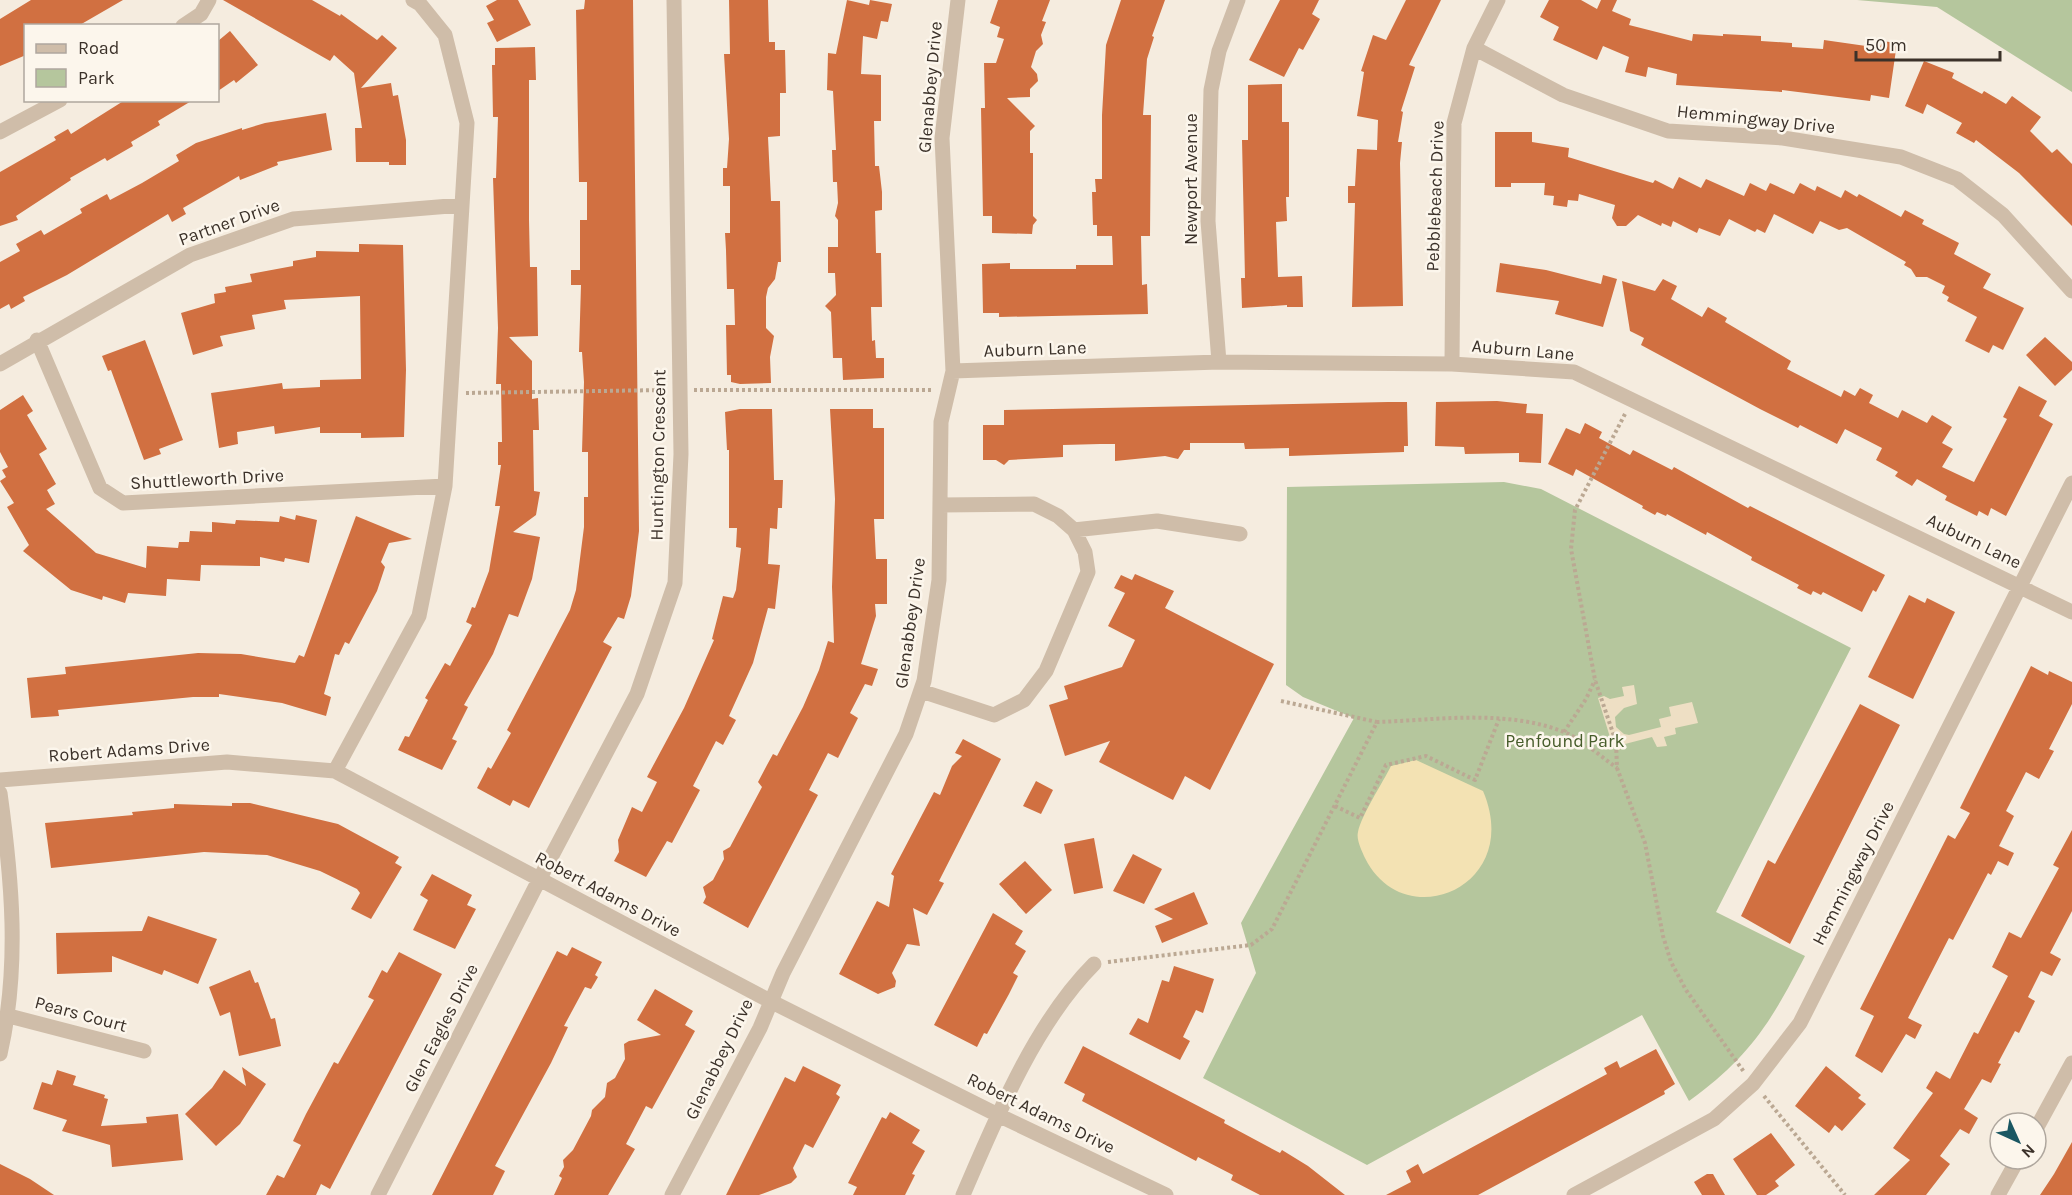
<svg xmlns="http://www.w3.org/2000/svg" width="2072" height="1195" font-family="Karla,sans-serif">
  <style>
    .green { fill: #b5c69d }
    .sand { fill: #f3e2b3 }
    .plaza { fill: #eedfc4 }
    .building { fill: #d17041 }
    .lines { fill: none; stroke-linecap: round; stroke-linejoin: round }
    .path { stroke: #bba893; stroke-width: 4; stroke-dasharray: 3 3; stroke-linecap: butt }
    .minor { stroke: #cfbda9; stroke-width: 15 }
    .labels { text-anchor: middle; dominant-baseline: central; stroke-width: 5; stroke-linejoin: round; paint-order: stroke }
    .street-label { font-size: 18px; fill: #3b3129; stroke: #fcf6ec }
    .park-label { font-size: 18px; fill: #465c2a; stroke: #fcf6ec }
  </style>
  <rect width="100%" height="100%" fill="#f5ecdf"/>
  <!-- green -->
  <path class="green" d="M1857 0H2072V92L1937 7Z
    M1504 482 1541 489 1851 648 1716 912 1805 956C1771 1022 1750 1057 1689 1101L1642 1015 1367 1165 1203 1078 1256 973 1241 923 1354 718 1303 697 1286 685 1287 487Z"/>
  <!-- sand -->
  <path class="sand" d="M1416 760 1483 791C1524 887 1404 937 1365 858 1362 851 1356 840 1358 832 1361 816 1383 782 1391 766Z"/>
  <!-- plaza -->
  <path class="plaza" d="M1634 685 1637 704 1624 708 1615 717 1616 727 1624 734 1629 735 1661 727 1659 719 1671 716 1669 707 1692 702 1698 723 1675 728 1676 734 1664 737 1667 746 1657 747 1652 737 1625 744 1619 750 1613 747 1598 698 1604 696 1610 699 1624 696 1622 687Z"/>
  <!-- building -->
  <path class="building" d="M31 0H123L78 26H26V55L0 66V19Z
    M223 0H312L340 16 341 14 377 40 382 35 397 48 361 88 391 83 393 96 398 95 406 140V165H389V162H356L355 128H362L354 73 334 55 330 61Z
    M497 0H518L531 25 497 42 487 23 494 20 486 6Z
    M585 0H633L639 531 631 596 624 619 618 617 603 642 612 647 529 808 513 800 510 806 477 788 488 767 491 769 511 733 507 730 570 610 576 590 584 527V497H588V452H582L584 382 582 352H579L581 285H571V270H580V220H587V182H579L576 10 584 9Z
    M729 0H768L769 42H775V50H785L786 93H780V136L768 137 771 201H780L781 262H778L775 279 768 288 766 297V328L774 336 770 357 771 383 740 384 731 382V375H727L726 325H735L734 289H727L726 250 725 233H730V186H723V168H727L729 139 724 54H730Z
    M847 0 869 5 870 0 892 4 888 22 881 21 877 39 863 36 861 74 881 75V121H874L875 166H879L882 192V210L875 211 876 253H881L882 307H871L872 341 875 340 876 358H884V378L843 380 842 358H833L831 312 825 306 836 295 835 273H828V247H838V220L835 216 838 203 837 182H833L832 150H836L833 91 827 90 828 53 836 54Z
    M998 0H1050L1042 21 1046 22 1041 35 1043 44 1036 51 1031 67 1037 74 1038 81 1030 89V97L1007 98 1035 126 1030 131V153H1033V216L1037 220 1033 225 1032 234 992 233V216H983L981 108H985L984 63H996L1004 39 997 37 1000 27 990 23Z
    M1121 0H1165L1152 36 1154 37 1147 59 1143 115H1151L1150 236H1141L1142 285 1147 284 1148 314 999 317V313H983L982 264 1010 263V269H1076V265H1113L1112 236H1097V225H1093L1092 192H1096L1095 179H1102V115L1106 45Z
    M1280 0H1319L1312 14 1320 19 1303 50 1299 48 1284 77 1249 60Z
    M1406 0H1441L1409 65 1415 67 1401 111 1403 112 1398 142H1402L1400 163 1403 306 1352 307 1355 203H1348V186H1355L1357 149 1377 150 1378 120 1357 116 1364 72 1361 71 1373 35 1386 40Z
    M1549 0H1581L1597 9 1601 0H1617L1612 11 1631 19 1629 25 1692 41 1693 34 1723 36V34L1761 36V41L1792 43V47L1823 49 1824 40 1880 48 1882 41 1897 43 1889 98 1871 95 1870 101 1782 90V92L1676 85 1677 74 1648 67 1646 77 1625 72 1629 57 1603 46 1597 60 1553 40 1559 27 1540 17Z
    M230 31 258 65 236 83 234 80 218 91V41Z
    M535 47 536 80H529V220L530 267H537L538 336 509 337 532 361V399L538 398 539 430H533L534 491 540 492 536 515 513 532 540 537 532 579 518 617 509 614 493 654 464 705 468 707 452 739 457 741 442 770 398 750 405 736 409 737 428 700 425 698 445 663 450 666 472 625 466 622 472 607 475 608 489 571 500 506H495L501 465H498V442H502L501 384H496L498 328 493 178H496L498 117H493L492 65H495V48Z
    M1924 61 1954 73 1952 78 1982 94 1984 91 2006 104 2012 96 2041 117 2030 131 2052 153 2057 149 2072 164V226L2019 173 1976 140 1974 143 1956 133 1962 123 1927 104 1923 114 1905 106Z
    M1282 84V122H1289V197H1286L1287 221 1276 222 1278 277 1302 276 1303 307H1287V305L1242 308 1241 278H1245L1242 140H1248V85Z
    M125 100H193L158 121 160 125 131 142 133 146 107 161 105 158 70 178 71 180 16 216 18 220 0 226V172L56 140 54 137 68 129 71 134Z
    M326 113 332 150 277 162 278 165 240 180 239 176 183 208 186 214 172 222 168 214 67 275 23 297 25 301 11 309 9 304 0 309V262L20 251 16 244 41 230 44 235 82 213 80 209 107 194 110 200 142 183 179 161 176 155 196 143 242 128V130L265 123Z
    M1495 132H1532V142L1569 148 1568 157 1653 183 1655 180 1673 189 1679 177 1701 188 1706 179 1744 196 1750 183 1766 191 1770 183 1794 194 1800 183 1815 191 1817 186 1841 198 1845 190 1857 197 1859 194 1901 217 1905 210 1924 220 1922 224 1959 243 1954 254 1991 274 1983 288 2024 308 2003 350 1993 345 1989 353 1965 341 1977 317 1947 301 1949 297 1942 293 1945 286 1927 277H1916L1911 269 1904 265 1906 262 1847 228 1839 230 1820 221 1813 234 1774 214 1765 233 1757 229 1755 232 1729 219 1720 236 1699 228 1697 233 1673 221 1671 227 1662 223 1661 226 1638 215 1626 226H1617L1612 218 1615 205 1579 194 1578 201 1568 200 1567 207 1553 205 1554 196 1544 195 1545 183H1511V187H1495Z
    M359 244 403 245 406 370 404 437 361 438V433H320V427L275 434 274 426 237 432 238 444 219 448 211 393 282 383 283 389 320 387V380L361 379 360 296 284 300 286 309 252 315 255 329 220 336 223 346 193 355 181 313 215 303 214 294 226 292 225 287 252 282 250 274 293 266V261L316 257V251L359 252Z
    M1500 263 1546 270 1601 284 1603 275 1617 279 1603 327 1555 314 1559 301 1496 292Z
    M1663 279 1677 286 1671 299 1702 317 1708 307 1727 318 1725 322 1791 361 1787 369 1841 397 1844 390 1855 396 1860 388 1873 395 1869 403 1898 418 1902 410 1927 423 1932 415 1952 427 1942 443 1953 449 1942 467 1974 482 2007 419 2003 417 2019 386 2047 401 2039 416 2053 424 2006 516 1991 508 1988 516 1979 511 1977 516 1945 500 1947 496 1917 479 1912 486 1895 476 1898 472 1876 460 1882 448 1845 429 1837 444 1800 425 1798 428 1760 409 1641 345 1644 338 1630 331 1622 281 1655 291Z
    M2045 337 2072 362V370L2055 386 2026 355Z
    M145 340 183 440 159 449 161 454 144 460 111 370 108 371 102 356Z
    M23 395 33 411 27 415 47 449 39 454 56 484 47 490 55 504 46 509 96 553 146 568 147 546 178 548 179 542H189L190 531 212 532V522L235 524 236 520 279 522 280 516 295 520 296 515 317 520 309 563 285 558 284 562 260 557V566L201 565 200 581 167 579 166 596 128 593 125 603 103 596 102 600 71 590 23 551 29 545 7 507 14 503 0 481 6 477 2 470 8 467 0 452V410Z
    M1497 401 1527 404 1526 413 1543 414 1541 463 1519 462V453L1465 454 1464 447 1435 446 1436 402Z
    M1388 402H1407L1408 446H1404V452L1289 456V448L1245 449 1244 443H1190V450H1184L1178 459 1165 456 1115 461V444H1100L1063 445V457L1009 460 1004 465 996 460H983V425H1004V410Z
    M740 409H772L774 480H783L782 508H778L777 529 770 528 768 564 780 565 775 609 768 608 753 663 729 716 736 720 723 745 716 741 693 786 700 790 672 843 667 841 646 877 614 861 619 852 618 840 632 807 642 812 657 782 647 777 684 708 714 640 712 639 723 596 733 598 736 590 741 548 736 547 737 528H729V450H727L725 412Z
    M830 409H873V428H884V519H874L876 559H887V604H875L876 616 861 664 878 669 872 686 865 684 850 713 858 718 838 758 828 753 809 790 818 795 748 928 703 903 706 897 703 887 713 880 724 859 723 851 730 847 762 787 758 782 767 765 773 754 777 756 803 707 819 670 828 641 834 643 832 587 835 499Z
    M1585 423 1602 432 1599 438 1630 455 1633 450 1672 470 1674 467 1748 508 1750 506 1885 575 1876 592 1873 590 1862 612 1823 592 1821 595 1813 591 1811 595 1797 588 1799 585 1751 560 1752 557 1707 532 1706 535 1667 514 1666 516 1657 512 1655 515 1642 508 1643 506 1576 469 1573 476 1548 464 1566 428 1580 434Z
    M356 516 412 539 389 543 381 562 385 567 377 591 349 644 345 642 339 655 335 654 324 694 331 697 326 716 282 703 219 694V697H193L58 710 59 716 31 718 27 678 66 674 65 667 198 653 241 654 295 663 299 655 304 657Z
    M1135 574 1174 591 1165 608 1274 664 1210 790 1185 776 1173 800 1099 762 1110 741 1065 756 1049 705 1068 699 1064 686 1122 667 1135 640 1108 626 1125 593 1114 588 1121 575 1132 580Z
    M1909 595 1925 603 1927 598 1955 612 1913 699 1868 677Z
    M2031 666 2048 675 2049 671 2072 682V704L2049 749 2054 751 2039 779 2026 772 2006 811 2014 816 1999 846 2014 853 2008 866 1998 861 1991 875 1988 873 1953 940 1949 938 1908 1018 1922 1025 1915 1039 1906 1034 1882 1073 1855 1056 1874 1016 1860 1009 1948 835 1955 839 1970 813 1960 808Z
    M1860 704 1900 725 1790 944 1741 916 1768 860 1775 864Z
    M963 739 1001 759 939 881 944 883 927 915 913 908 920 946 907 944 892 973 896 981 895 987 878 994 839 974 877 901 889 907 894 876 891 874 934 792 940 795 952 766 962 756 955 753Z
    M1036 781 1053 790 1041 814 1023 806Z
    M232 803H250L338 824 399 857 395 863 402 867 371 919 351 909 360 893 357 889 320 871 267 855 204 852 51 868 45 823 133 815 132 812 174 808V804L232 806Z
    M2072 830V911L2050 953 2061 959 2052 976 2041 971 2028 997 2035 1001 2019 1033 2015 1031 1998 1063 2001 1064 1991 1083 1982 1079 1964 1109 1978 1118 1969 1134 1960 1129 1940 1156 1950 1164 1926 1195H1874L1910 1160 1893 1148 1933 1093 1926 1088 1936 1071 1950 1079 1974 1032 1978 1034 2008 976 1992 967 2009 932 2021 938 2059 868 2053 865Z
    M1094 838 1103 888 1074 894 1064 844Z
    M1133 854 1162 869 1144 904 1113 891Z
    M1025 861 1052 890 1026 914 999 884Z
    M432 874 472 895 467 905 476 909 455 949 413 930 428 900 420 895Z
    M1194 892 1208 924 1162 943 1155 926 1173 919 1154 909Z
    M993 913 1023 931 1015 944 1026 951 1013 973 1018 976 1009 994 987 1034 984 1033 977 1047 934 1025Z
    M148 916 217 939 198 984 164 970 162 975 112 956V972L57 974 56 933 142 931Z
    M572 947 602 962 595 975 598 977 591 989 585 987 564 1026 568 1027 551 1063 495 1166 505 1171 493 1195H432L557 951 567 956Z
    M399 952 442 974 330 1189 321 1184 316 1195H266L277 1175 284 1178 301 1145 293 1141 306 1114 334 1062 338 1064 374 1000 368 997 382 970 387 973Z
    M1174 966 1214 979 1203 1013 1196 1010 1183 1037 1190 1041 1180 1060 1129 1034 1138 1018 1148 1023 1162 980 1169 982Z
    M250 970 255 983 258 982 271 1019 275 1018 281 1046 239 1056 230 1012 220 1016 209 987Z
    M655 989 693 1011 685 1025 695 1031 652 1109 646 1106 626 1144 635 1149 608 1195H554L562 1178 559 1176 564 1167 563 1160 573 1150 591 1116 592 1110 605 1097 607 1083 615 1078 625 1059 624 1044 629 1041 661 1035 637 1020Z
    M1083 1046 1225 1120 1224 1123 1280 1153 1282 1150 1308 1166 1345 1195H1260L1231 1180 1233 1175 1198 1157 1196 1161 1082 1101 1085 1094 1064 1083Z
    M1656 1049 1675 1084 1664 1091 1665 1094 1636 1110 1478 1195H1386L1411 1182 1406 1171 1418 1164 1423 1174 1607 1074 1604 1068 1617 1061 1620 1068Z
    M803 1066 841 1085 836 1094 840 1097 813 1148 805 1144 793 1168 797 1177 791 1183 759 1195H726L785 1077 795 1082Z
    M1826 1066 1861 1095 1858 1098 1866 1104 1842 1131 1835 1125 1829 1133 1795 1106Z
    M242 1067 266 1084 240 1124 216 1146 185 1114 212 1088 224 1070 246 1086Z
    M57 1070 76 1076 73 1085 105 1095 104 1098 108 1099 101 1126 147 1123 146 1117 178 1114 183 1160 112 1167 110 1145 62 1131 67 1120 33 1109 42 1082 52 1085Z
    M890 1112 920 1130 912 1143 925 1151 912 1174 915 1175 905 1195H853L857 1187 848 1183 882 1117 886 1119Z
    M1771 1133 1795 1165 1775 1181 1779 1186 1766 1195H1757L1733 1159Z
    M2072 1142V1195H2040L2054 1174Z
    M0 1164 30 1179 54 1195H0Z
    M1707 1174H1713L1725 1195H1702L1694 1182Z"/>
  <g class="lines">
    <!-- path -->
    <path class="path" d="M694 390H933
      M466 393 666 390
      M1625 414 1575 510 1571 549 1595 680 1616 742 1617 768 1645 843 1663 936 1671 962 1686 990 1744 1072
      M1281 701 1377 722
      M1564 732 1586 699 1595 680
      M1335 806 1360 818 1386 765 1426 756 1475 780 1499 719
      M1108 962 1251 945 1272 929 1377 722C1438 720 1506 709 1564 732 1583 740 1600 756 1617 768
      M1764 1096 1845 1195"/>
    <!-- minor -->
    <path class="minor" d="M183 26 201 14 209 0
      M1474 48 1563 95 1668 131 1783 138 1901 157 1957 179 2003 215 2072 291
      M0 132 60 100
      M37 340 100 488 123 503 445 486
      M1219 362 1208 221 1211 90 1219 51 1238 0
      M0 364 190 255 293 219 462 205
      M1452 364 1454 123 1474 48 1498 0
      M953 371 1219 362 1452 364 1574 372 2072 612
      M1074 530 1157 521 1240 534
      M921 691 994 715 1024 700 1046 671 1088 572 1085 552 1074 530 1058 516 1034 504 940 505
      M335 771 419 616 445 486 467 123 445 35 420 4 413 0
      M0 780 227 762 335 771 770 1001 998 1115 1166 1195
      M0 793C12 880 20 967 0 1054
      M9 1016 144 1051
      M2036 1129 2072 1063
      M378 1195 539 880 637 694 675 583 681 454 674 0
      M672 1195 760 1028 783 973 906 734 924 681 939 580 941 422 953 371 942 138 958 0
      M963 1195C996 1118 1035 1023 1094 964
      M1574 1195 1714 1119 1753 1084 1800 1023 2072 483
      M1998 1195 2018 1159"/>
  </g>
  <g class="labels">
    <!-- street labels -->
    <g class="street-label">
      <text transform="translate(930 87) rotate(-85)">Glenabbey Drive</text>
      <text transform="translate(1756 119) rotate(6)">Hemmingway Drive</text>
      <text transform="translate(1191 179) rotate(-90)">Newport Avenue</text>
      <text transform="translate(1435 196) rotate(-88)">Pebblebeach Drive</text>
      <text transform="translate(229 222) rotate(-20)">Partner Drive</text>
      <text transform="translate(1035 349) rotate(-2)">Auburn Lane</text>
      <text transform="translate(1523 350) rotate(5)">Auburn Lane</text>
      <text transform="translate(658 455) rotate(-89)">Huntington Crescent</text>
      <text transform="translate(207 479) rotate(-3)">Shuttleworth Drive</text>
      <text transform="translate(1974 541) rotate(26)">Auburn Lane</text>
      <text transform="translate(910 623) rotate(-82)">Glenabbey Drive</text>
      <text transform="translate(129 750) rotate(-4)">Robert Adams Drive</text>
      <text transform="translate(1853 873) rotate(-63)">Hemmingway Drive</text>
      <text transform="translate(608 894) rotate(28)">Robert Adams Drive</text>
      <text transform="translate(81 1014) rotate(15)">Pears Court</text>
      <text transform="translate(441 1028) rotate(-63)">Glen Eagles Drive</text>
      <text transform="translate(719 1059) rotate(-64)">Glenabbey Drive</text>
      <text transform="translate(1041 1113) rotate(26)">Robert Adams Drive</text>
    </g>
    <!-- park labels -->
    <g class="park-label">
      <text x="1565" y="741">Penfound Park</text>
    </g>
  </g>
  <!-- legend -->
  <rect x="24" y="24" width="195" height="78" fill="#fcf6ec" stroke="#afa79e" stroke-width="1.5"/>
  <rect x="36" y="44" width="30" height="9" fill="#cfbda9" stroke="#afa79e" stroke-width="1.5"/>
  <text x="78" y="54" font-size="18" fill="#3b3129">Road</text>
  <rect x="36" y="69" width="30" height="18" fill="#b5c69d" stroke="#afa79e" stroke-width="1.5"/>
  <text x="78" y="84" font-size="18" fill="#3b3129">Park</text>
  <!-- north arrow -->
  <g transform="translate(2018 1141) rotate(135)"><circle r="28" fill="#fcf6ec" stroke="#afa79e" stroke-width="1.5"/>
  <path d="M0-4.5L10 22L0 15L-10 22Z" fill="#1a5762"/>
  <text y="-9" font-size="16" font-weight="bold" text-anchor="middle" fill="#3b3129">N</text>
  </g>
  <!-- scale -->
  <path d="M1856 51v9h144v-9" fill="none" stroke="#3b3129" stroke-width="3"/>
  <text x="1865" y="51" font-size="18" fill="#3b3129" stroke="#fcf6ec" stroke-width="4.5" paint-order="stroke">50 m</text>
</svg>
